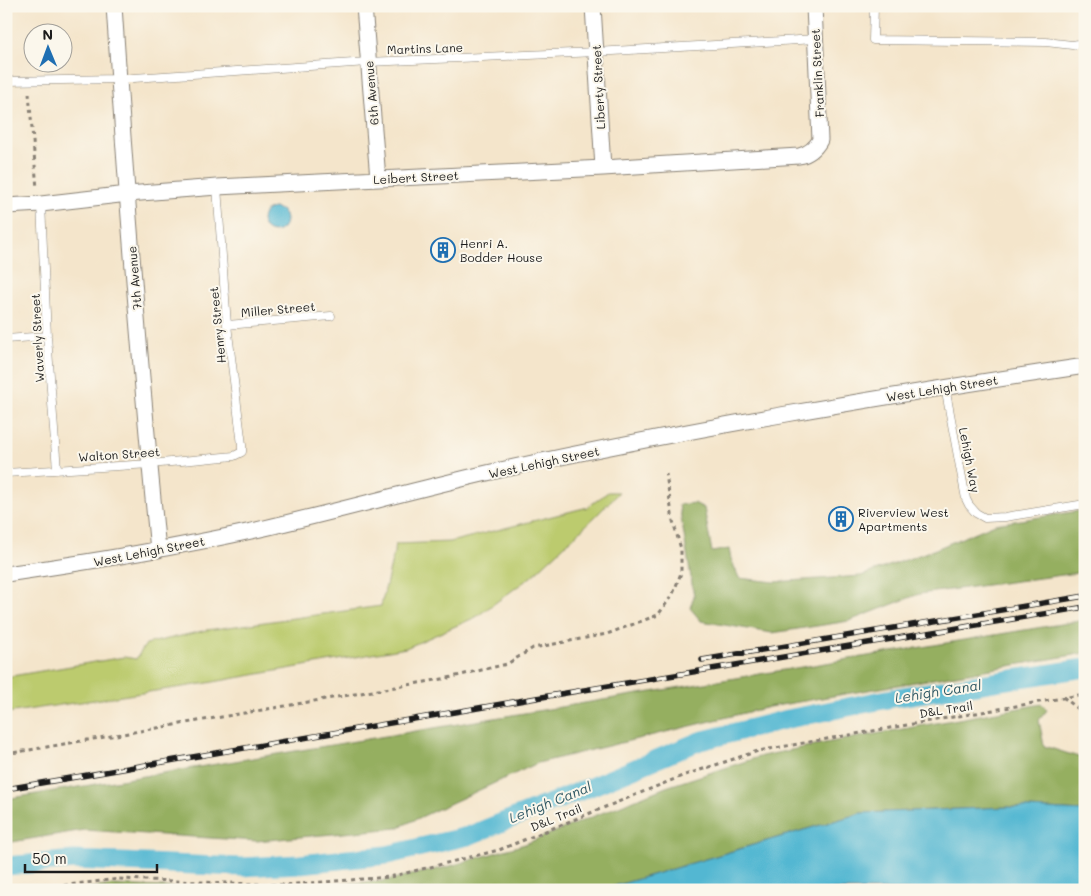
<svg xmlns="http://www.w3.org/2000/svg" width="1091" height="896" font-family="Mali,sans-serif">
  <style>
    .green { fill: #bccb6e; stroke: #6c7445 }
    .forest { fill: #95af61; stroke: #58663e }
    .water { fill: #53b7d2; stroke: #386a77 }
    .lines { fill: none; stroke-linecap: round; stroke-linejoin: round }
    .canal { stroke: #53b7d2; stroke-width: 19 }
    .lane-casing { stroke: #888074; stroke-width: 9 }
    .street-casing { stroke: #888074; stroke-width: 17 }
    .path { stroke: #888074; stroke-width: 3; stroke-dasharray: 4 4; stroke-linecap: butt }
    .lane { stroke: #fff; stroke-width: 8 }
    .street { stroke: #fff; stroke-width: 15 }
    .rail-casing { stroke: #1c1c1c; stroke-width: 5.5 }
    .rail { stroke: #fbf7ec; stroke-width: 4; stroke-dasharray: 11; stroke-linecap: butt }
    .labels { text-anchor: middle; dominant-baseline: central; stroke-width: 4; stroke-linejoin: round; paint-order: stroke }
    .street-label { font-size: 12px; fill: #1c1c1c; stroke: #fbf7ec }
    .poi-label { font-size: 12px; fill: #1c1c1c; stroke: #fbf7ec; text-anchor: start }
    .water-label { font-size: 14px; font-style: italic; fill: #325a65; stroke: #fbf7ec }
  </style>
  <rect width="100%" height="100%" fill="#fbf7ec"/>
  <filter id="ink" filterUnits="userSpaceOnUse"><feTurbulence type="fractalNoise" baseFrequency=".02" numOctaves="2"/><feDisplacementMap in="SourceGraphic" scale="10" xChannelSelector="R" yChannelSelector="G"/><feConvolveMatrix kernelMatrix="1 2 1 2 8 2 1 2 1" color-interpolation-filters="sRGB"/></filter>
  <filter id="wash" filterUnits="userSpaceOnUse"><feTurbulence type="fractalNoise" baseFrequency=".0096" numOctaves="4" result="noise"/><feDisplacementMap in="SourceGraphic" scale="20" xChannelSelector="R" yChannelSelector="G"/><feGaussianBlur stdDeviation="1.12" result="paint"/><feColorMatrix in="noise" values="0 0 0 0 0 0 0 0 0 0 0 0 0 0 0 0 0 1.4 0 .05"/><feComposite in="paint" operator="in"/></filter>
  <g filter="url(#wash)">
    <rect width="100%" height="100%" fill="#f4e5cb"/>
    <!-- green -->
    <path class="green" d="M608 492H619L596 516 532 576 476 617 406 648 196 685 6 713V677L124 657 136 659 146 644 207 630 381 606 396 544 450 542 588 507Z"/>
    <!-- forest -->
    <path class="forest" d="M694 503 704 508 712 552 729 549 731 559 739 578 775 582 861 576 936 549 995 524 1085 510V572L919 594 849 621 772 633 701 621 690 608 694 596 679 505Z
      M1085 620V653L769 707 538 763 397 828 257 841 84 830 6 843V799Z
      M1042 704 1047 710 1039 720 1044 746 1085 759V811L1009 807 861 813 601 890H74L114 885 184 888H285L384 881 447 867 525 844 666 787 762 756 825 743Z"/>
    <!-- water -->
    <path class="water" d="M262 220a12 12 0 1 1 24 0a12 12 0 1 1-24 0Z
      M1009 807 1085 811V890H601L861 813Z"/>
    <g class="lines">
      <!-- canal -->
      <path class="canal" d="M6 866 74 860 241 867 300 864 387 855 468 836 588 788 700 741 788 719 898 697 1085 668"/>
    </g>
  </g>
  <g filter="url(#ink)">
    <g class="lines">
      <defs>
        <path id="lane" d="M874 6 873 40 1046 42 1072 45 1085 43
          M6 81 119 79 368 62 596 52 816 39
          M41 204 47 336 57 470
          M227 325 331 316
          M6 339 47 336
          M945 387 966 499 969 505 976 513 985 518 1005 517 1085 504
          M6 473 150 464 234 456 242 452V445L227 325 217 187"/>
        <path id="street" d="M114 6C126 188 140 369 158 550
          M364 6 378 179
          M593 6 603 168
          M6 206 41 204 128 194 217 187 603 168 799 156C809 154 815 149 820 140L814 6
          M6 574C90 562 174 548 256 530 334 512 410 491 487 473 685 429 885 396 1085 366"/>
      </defs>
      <!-- lane casing -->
      <use href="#lane" class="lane-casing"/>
      <!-- street casing -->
      <use href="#street" class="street-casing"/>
      <!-- path -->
      <path class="path" d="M29 93 37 189
        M1063 697 1085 714
        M6 754 448 678 507 664 533 648 607 634 658 615 673 594 681 573V549L673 521 666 474
        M24 890 119 879 283 885 390 877 499 850 682 776 758 751 1085 694"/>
      <!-- lane -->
      <use href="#lane" class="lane"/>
      <!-- street -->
      <use href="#street" class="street"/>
      <defs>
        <path id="rail" d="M702 660 1085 596
          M6 789 548 696 1085 607"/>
      </defs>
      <!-- rail casing -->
      <use href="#rail" class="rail-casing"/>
      <!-- rail -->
      <use href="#rail" class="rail"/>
    </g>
  </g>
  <!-- icons -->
  <defs>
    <symbol id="building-ring" viewBox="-11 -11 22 22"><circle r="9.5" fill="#fbf7ec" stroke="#1f6fb2" stroke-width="1.5"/><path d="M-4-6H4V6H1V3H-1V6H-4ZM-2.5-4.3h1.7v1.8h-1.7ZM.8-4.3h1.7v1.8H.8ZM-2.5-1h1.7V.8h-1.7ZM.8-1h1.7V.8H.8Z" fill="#1f6fb2"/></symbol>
  </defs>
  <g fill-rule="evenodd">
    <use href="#building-ring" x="429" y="236" width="28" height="28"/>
    <use href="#building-ring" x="827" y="505" width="28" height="28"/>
  </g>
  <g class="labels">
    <!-- street labels -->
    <g class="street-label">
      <text transform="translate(425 48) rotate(-2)">Martins Lane</text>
      <text transform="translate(817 73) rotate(-93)">Franklin Street</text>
      <text transform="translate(598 87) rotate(-93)">Liberty Street</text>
      <text transform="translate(371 93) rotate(-95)">6th Avenue</text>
      <text transform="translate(416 177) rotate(-3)">Leibert Street</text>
      <text transform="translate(134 278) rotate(-95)">7th Avenue</text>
      <text transform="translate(278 309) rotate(-5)">Miller Street</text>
      <text transform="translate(217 325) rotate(-96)">Henry Street</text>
      <text transform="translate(37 338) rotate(-93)">Waverly Street</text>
      <text transform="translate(942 388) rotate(-9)">West Lehigh Street</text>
      <text transform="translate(119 454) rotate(-4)">Walton Street</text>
      <text transform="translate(970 460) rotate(79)">Lehigh Way</text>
      <text transform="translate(544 462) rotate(-12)">West Lehigh Street</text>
      <text transform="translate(149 551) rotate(-11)">West Lehigh Street</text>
      <text transform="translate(946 709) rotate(-9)">D&amp;L Trail</text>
      <text transform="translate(556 817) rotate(-22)">D&amp;L Trail</text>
    </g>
    <!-- poi labels -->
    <g class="poi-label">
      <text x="460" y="243">Henri A.<tspan x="460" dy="14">Bodder House</tspan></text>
      <text x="858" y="512">Riverview West<tspan x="858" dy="14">Apartments</tspan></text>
    </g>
    <!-- water labels -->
    <g class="water-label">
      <text transform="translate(938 691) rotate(-9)">Lehigh Canal</text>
      <text transform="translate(550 802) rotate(-22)">Lehigh Canal</text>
    </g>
  </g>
  <!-- margin -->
  <rect width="1091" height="896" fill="none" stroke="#fbf7ec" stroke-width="25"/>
  <!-- north arrow -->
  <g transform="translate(48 48) rotate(359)"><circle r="24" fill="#fbf7ec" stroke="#a29f99"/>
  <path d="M0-4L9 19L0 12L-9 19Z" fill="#1f6fb2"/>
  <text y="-8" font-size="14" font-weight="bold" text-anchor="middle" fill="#1c1c1c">N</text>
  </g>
  <!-- scale -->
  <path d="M25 864v8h132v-8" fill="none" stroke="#1c1c1c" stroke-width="2.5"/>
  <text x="32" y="864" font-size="15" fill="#1c1c1c" stroke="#fbf7ec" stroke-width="4" paint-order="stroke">50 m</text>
</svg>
